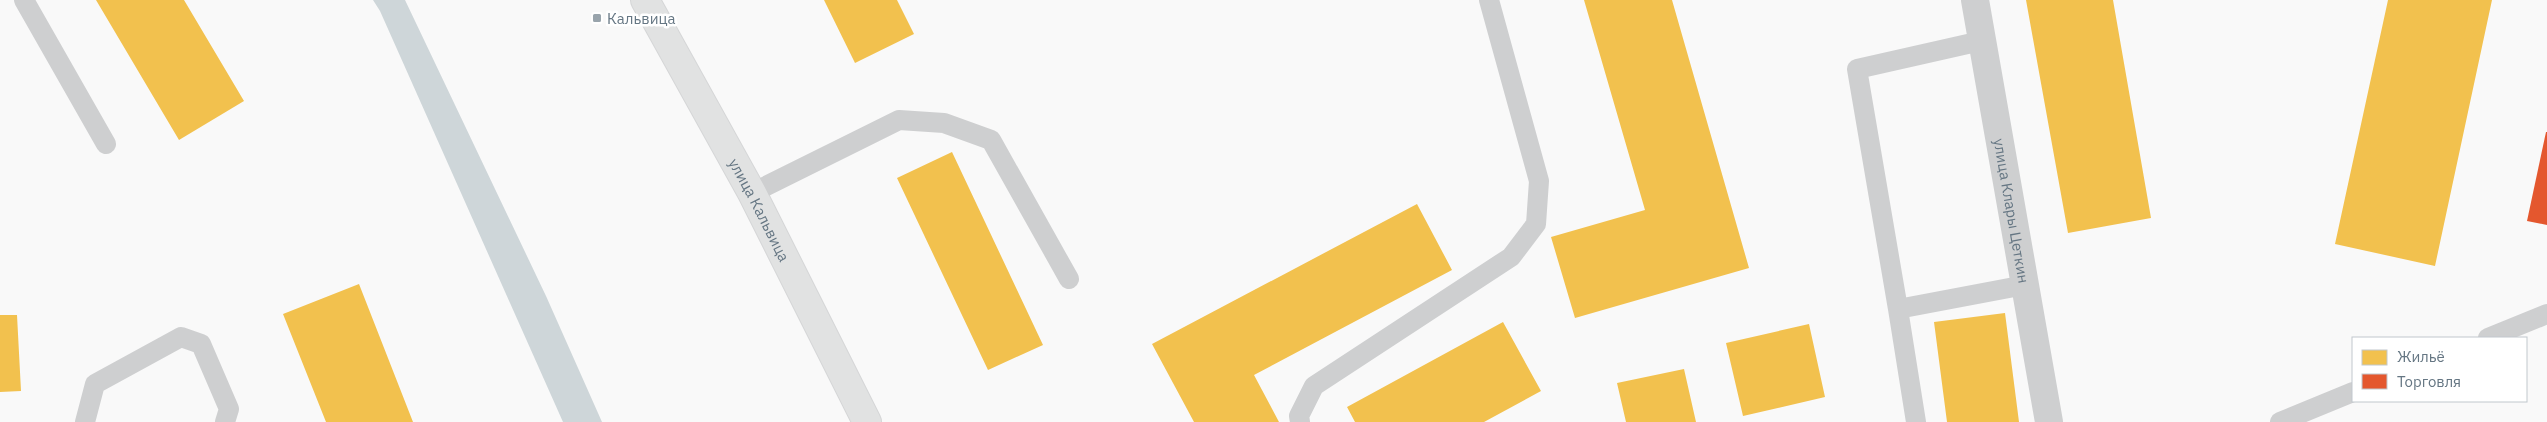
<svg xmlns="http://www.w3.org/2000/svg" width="2547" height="422" font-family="'IBM Plex Sans',sans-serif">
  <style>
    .water { fill: #ced6d9 }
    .homes { fill: #f2c14e }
    .shops { fill: #e4572e }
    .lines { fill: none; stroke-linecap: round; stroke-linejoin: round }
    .secondary-casing { stroke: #d5d6d7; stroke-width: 30 }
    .lane { stroke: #cecfd0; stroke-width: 20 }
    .street { stroke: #cecfd0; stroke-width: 28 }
    .secondary { stroke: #e1e2e2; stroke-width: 28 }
    .poi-dot { fill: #99a4ac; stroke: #fff; stroke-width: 2 }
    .labels { text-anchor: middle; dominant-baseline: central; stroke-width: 5; stroke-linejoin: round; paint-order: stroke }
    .poi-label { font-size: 15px; fill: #657683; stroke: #fff; text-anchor: start }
    .street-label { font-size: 15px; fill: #657683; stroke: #fff }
  </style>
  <rect width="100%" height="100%" fill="#f9f9f9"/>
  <!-- water -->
  <path class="water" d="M373 0H405L546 296 602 422H563L380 11Z"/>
  <!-- homes -->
  <path class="homes" d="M96 0H184L244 101 179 140Z
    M824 0H897L914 34 855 63Z
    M1584 0H1672L1749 268 1575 318 1551 237 1645 210Z
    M2026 0H2113L2151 218 2068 233Z
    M2388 0H2492L2435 266 2335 244Z
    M952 152 1043 345 988 370 897 178Z
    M1417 204 1452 270 1254 375 1279 422H1194L1152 344Z
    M359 284 413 422H326L283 314Z
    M2005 313 2019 422H1947L1934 322Z
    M0 315H17L21 391 0 392Z
    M1503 322 1541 391 1484 422H1355L1347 407Z
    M1809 324 1825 397 1743 416 1726 343Z
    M1684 369 1696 422H1626L1617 383Z"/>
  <!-- shops -->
  <path class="shops" d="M2546 132H2547V225L2527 221Z"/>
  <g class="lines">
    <defs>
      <g id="secondary">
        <path id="s2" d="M645 0 752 193 867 422"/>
      </g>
    </defs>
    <!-- secondary casing -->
    <use href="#secondary" class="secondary-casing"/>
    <!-- lane -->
    <path class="lane" d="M24 0 106 144
      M752 193 899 120 944 123 991 140 1069 279
      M1898 309 1857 69 1981 41
      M2488 338 2547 314
      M85 422 95 384 181 337 201 344 229 409 225 422
      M1300 422 1299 416 1314 386 1511 257 1536 224 1539 181 1489 0
      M1916 422 1898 309 2025 285
      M2280 422 2353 392"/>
    <!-- street -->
    <path class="street" id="s1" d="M1975 0 2049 422"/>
    <!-- secondary -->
    <use href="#secondary" class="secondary"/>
  </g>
  <!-- markers -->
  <rect class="poi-dot" x="592" y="13" width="10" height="10" rx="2.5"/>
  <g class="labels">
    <!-- poi labels -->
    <g class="poi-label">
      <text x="607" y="18">Кальвица</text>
    </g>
    <!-- street labels -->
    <g class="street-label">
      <text stroke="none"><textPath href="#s2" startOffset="239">улица Кальвица</textPath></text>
      <text stroke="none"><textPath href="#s1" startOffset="214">улица Клары Цеткин</textPath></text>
    </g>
  </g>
  <!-- legend -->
  <rect x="2352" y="337" width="175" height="65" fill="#ffffff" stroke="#c1c8cd"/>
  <rect x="2362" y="350" width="25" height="15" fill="#f2c14e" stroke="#c1c8cd"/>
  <text x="2397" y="362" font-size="15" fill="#657683">Жильё</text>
  <rect x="2362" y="374" width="25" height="15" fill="#e4572e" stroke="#c1c8cd"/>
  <text x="2397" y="387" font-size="15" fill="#657683">Торговля</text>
</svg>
